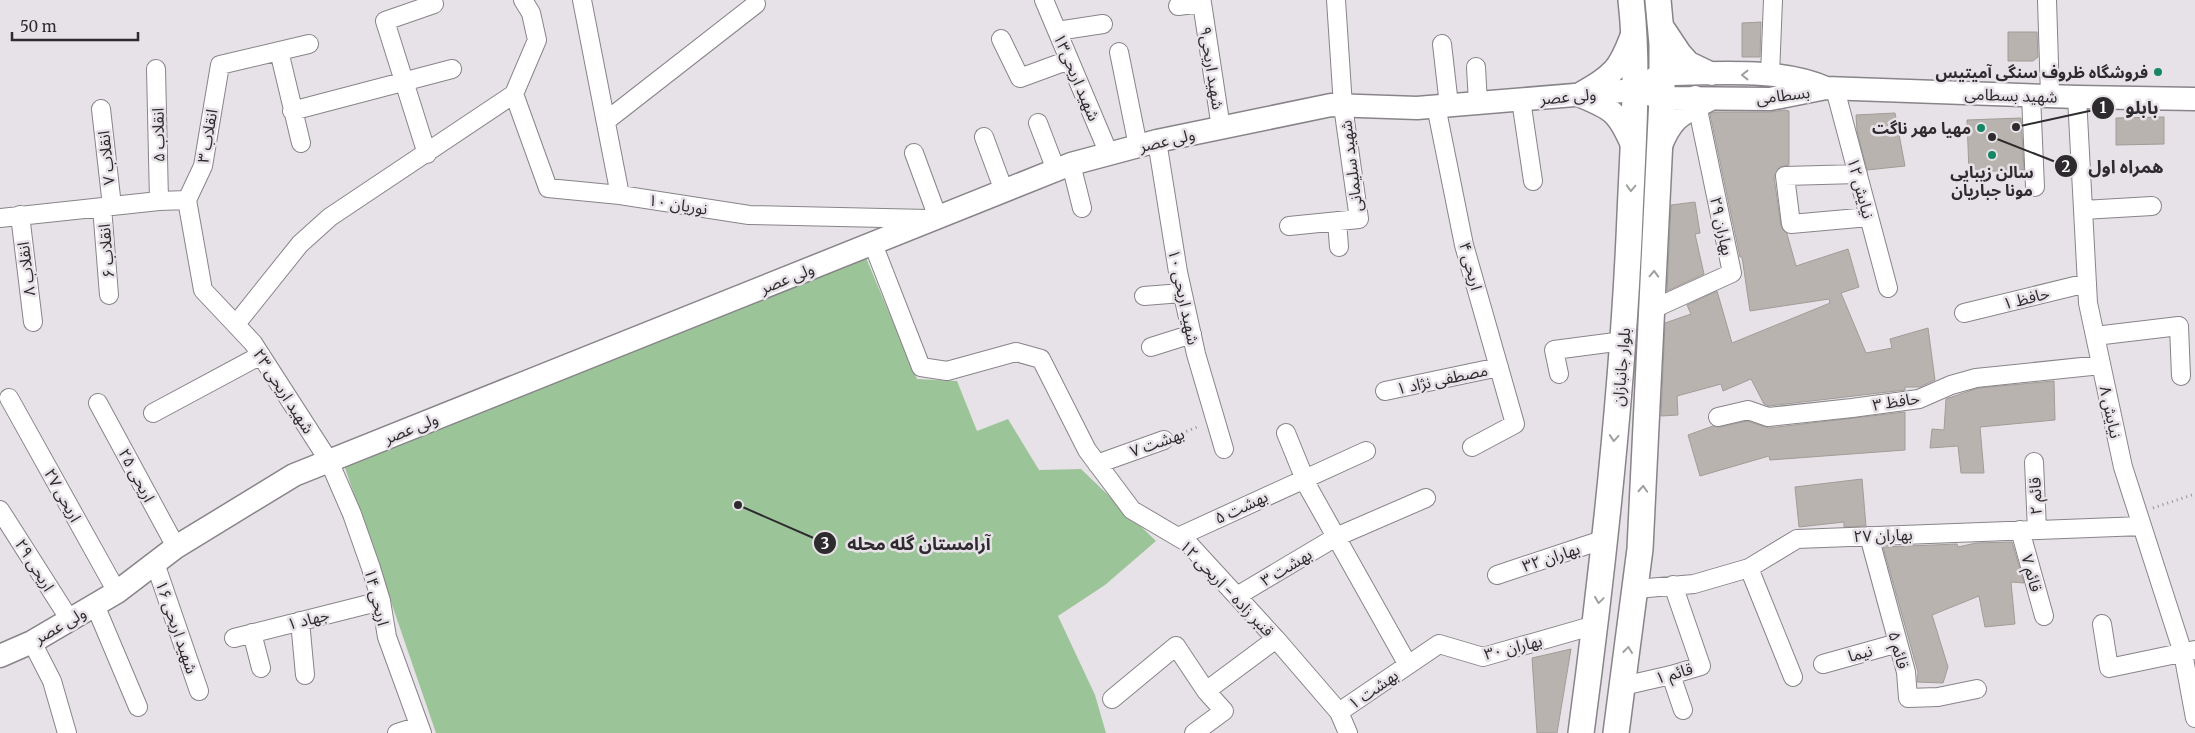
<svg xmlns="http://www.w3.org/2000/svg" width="2195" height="733" font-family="Merriweather,'Noto Sans Arabic',serif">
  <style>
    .green { fill: #9cc499 }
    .building { fill: #b9b3af; stroke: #a29c98 }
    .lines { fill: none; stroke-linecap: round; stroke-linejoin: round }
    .minor-casing { stroke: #888489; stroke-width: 20 }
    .major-casing { stroke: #888489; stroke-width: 25 }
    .highway-casing { stroke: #888489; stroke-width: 28 }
    .path { stroke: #979397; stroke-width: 3; stroke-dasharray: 1 4; stroke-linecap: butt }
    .minor { stroke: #fff; stroke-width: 18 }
    .major { stroke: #fff; stroke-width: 22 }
    .highway { stroke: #fff; stroke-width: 25 }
    .oneway { stroke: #a0a0a0 }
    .poi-dot { fill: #168665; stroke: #e7e2e7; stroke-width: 2 }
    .labels { text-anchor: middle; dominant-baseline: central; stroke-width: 5; stroke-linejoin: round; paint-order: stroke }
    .street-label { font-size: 16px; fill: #2d2b2d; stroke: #e7e2e7 }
    .poi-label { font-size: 16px; font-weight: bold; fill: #2d2b2d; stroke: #e7e2e7; text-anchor: end }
    .leader { fill: none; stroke: #2d2b2d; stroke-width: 2 }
    .callout-dot { fill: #2d2b2d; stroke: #e7e2e7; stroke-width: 2 }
    .mark-label { font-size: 15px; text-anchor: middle; font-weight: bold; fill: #fff }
    .callout-label { font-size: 18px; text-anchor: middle; font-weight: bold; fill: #2d2b2d; stroke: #e7e2e7; stroke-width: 5; stroke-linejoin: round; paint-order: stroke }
  </style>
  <rect width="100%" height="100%" fill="#e7e2e7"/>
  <!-- green -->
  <path class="green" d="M866 258 917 379 957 381 977 431 1008 419 1039 470 1081 469 1156 541 1105 585 1058 616 1095 695 1106 733H436L344 465Z"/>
  <!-- building -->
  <path class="building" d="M1761 22 1760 57H1742V23Z
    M2008 32H2037L2038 57 2033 61H2008Z
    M1785 110 1789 111V165L1779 167 1774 177 1781 226 1787 234 1796 266 1848 249 1859 287 1841 293 1866 353 1892 348 1890 339 1928 328 1935 380 1920 387H1905V390L1769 406 1764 404 1751 379 1723 391 1721 384 1677 396 1678 415 1661 416 1665 323 1691 314 1687 305 1717 291 1732 343 1830 303 1829 299 1750 311 1742 257H1740L1710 114 1715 112H1770Z
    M1895 113 1905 166 1867 170 1857 131 1856 115Z
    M2164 117V144L2116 145V118Z
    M2021 118 2024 170 1969 172 1967 120Z
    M1695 202 1700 233 1695 234 1704 274 1667 291 1671 205Z
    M2054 381 2055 420 1980 427 1984 473H1961L1958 446 1930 448 1932 429 1944 430 1946 399 1978 388Z
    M1905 412V450L1770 460 1769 456 1700 476 1688 435 1713 426 1720 427 1747 421 1769 428Z
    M1862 479 1866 526 1844 527V522L1799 527 1795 487Z
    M2012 542 2024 583 2011 582 2015 624 1985 627 1979 596 1932 615 1948 667 1943 683 1917 682 1918 672 1883 547 1957 544 1958 547 1976 543Z
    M1571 649 1557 733H1537L1532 658Z"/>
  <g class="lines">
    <defs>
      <path id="minor" d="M582 0 620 195
        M1044 0 1109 154
        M2047 0 2050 96
        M1178 6 1202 3 1221 128
        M1057 31 1103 24
        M1001 39 1020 78 1069 60
        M1442 44 1449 105
        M279 51 301 143
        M1119 52 1138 146
        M1476 67 1478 103
        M156 69 159 201
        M1770 75 1773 0
        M1835 89 1888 288
        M514 94 548 188 620 195 749 215 928 219
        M2031 96 2035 187
        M2077 97 2088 303 2123 467 2183 653 2195 718
        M1521 100 1533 181
        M1436 106 1464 245 1515 424 1472 447
        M101 109 112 206
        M292 111 452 69
        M606 121 756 4
        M1038 123 1056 170
        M984 137 1004 191
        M1157 141 1178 272 1196 354 1224 449
        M914 153 938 218
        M427 154 385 21 434 4
        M1071 164 1082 208
        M1858 174 1785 176 1791 224 1869 217
        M187 200 203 290 253 343 329 461 352 514 371 568 381 601 387 637 422 733
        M187 200 203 166 220 65 309 44
        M102 207 109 295
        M2083 210 2152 206
        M20 215 33 322
        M0 218 159 201 187 200
        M1337 221 1339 247
        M1289 226 1359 219 1343 106 1336 0
        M873 244 921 367 947 371 1016 352 1041 359 1087 450 1132 510 1188 543 1276 639 1339 712 1348 733
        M1144 296 1182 293
        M1653 309 1732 273 1695 95
        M1964 313 2087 283
        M236 324 300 244 330 217 514 94 537 40 531 13 523 0
        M2095 336 2179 326 2181 376
        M1151 347 1192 334
        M1559 374 1554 350 1623 341
        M1385 391 1499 367
        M9 398 117 592
        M98 403 176 547
        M153 413 261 355
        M1718 417 1748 410 1768 417 1852 408 1919 399 1951 385 1976 378 2101 365
        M1286 433 1308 487 1408 665
        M2034 462 2037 530
        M1097 464 1164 440
        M0 510 70 620
        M2020 530 2044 616
        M1869 536 1906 672 1908 698 1938 697 1977 689
        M1178 537 1366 451
        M155 563 199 691
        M1749 568 1793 677
        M1497 575 1605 539
        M1636 589 1694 584 1749 568 1797 539 2142 526
        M1237 596 1336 537 1426 498
        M95 605 138 707
        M300 621 305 675
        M2102 624 2109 668 2195 650
        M252 633 261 668
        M234 638 381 601
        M32 642 52 681 67 733
        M1823 664 1898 643
        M1671 675 1683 710
        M1623 686 1671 675 1701 666 1673 585
        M1206 691 1276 639
        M1112 699 1176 646 1206 691 1224 711 1194 733
        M1339 712 1439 644 1483 657 1595 625
        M397 733 419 726"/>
      <path id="major" d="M1660 23 1680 53 1689 63 1712 74
        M1647 83 1662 74C1713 74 1780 67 1826 88
        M1633 147C1618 112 1613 109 1578 95 1614 74 1619 71 1633 32
        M1660 148C1672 116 1682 114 1711 99
        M0 656 32 642 117 592 176 547 294 475 1071 164 1157 141 1331 105 1417 108 1635 90 1662 98 1770 99 1826 88 2077 97 2195 99"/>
      <path id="highway" d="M1581 733C1604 561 1623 388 1630 215 1633 143 1639 71 1631 0
        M1616 733 1640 549 1662 98V44L1658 0"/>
    </defs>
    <!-- minor casing -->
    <use href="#minor" class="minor-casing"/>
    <!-- major casing -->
    <use href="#major" class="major-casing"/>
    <!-- highway casing -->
    <use href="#highway" class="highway-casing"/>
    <!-- path -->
    <path class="path" d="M1177 435 1200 426
      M2153 508 2195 494"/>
    <!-- minor -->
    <use href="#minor" class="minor"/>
    <!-- major -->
    <use href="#major" class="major"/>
    <!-- highway -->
    <use href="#highway" class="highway"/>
  </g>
  <!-- one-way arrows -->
  <defs><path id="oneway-chevron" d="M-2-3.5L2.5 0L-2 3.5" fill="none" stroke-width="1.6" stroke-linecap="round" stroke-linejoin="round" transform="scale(1.25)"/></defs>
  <g class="oneway">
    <use href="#oneway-chevron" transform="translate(1745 75) rotate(180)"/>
    <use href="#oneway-chevron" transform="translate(1631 188) rotate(92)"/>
    <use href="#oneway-chevron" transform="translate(1654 274) rotate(-88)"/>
    <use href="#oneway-chevron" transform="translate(1614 438) rotate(95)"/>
    <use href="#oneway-chevron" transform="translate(1643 489) rotate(-87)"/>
    <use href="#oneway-chevron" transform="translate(1599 600) rotate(98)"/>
    <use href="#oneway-chevron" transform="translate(1628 650) rotate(-83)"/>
  </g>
  <!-- markers -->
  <g class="poi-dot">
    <circle cx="2158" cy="72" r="5"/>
    <circle cx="1981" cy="128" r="5"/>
    <circle cx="1992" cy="155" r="5"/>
  </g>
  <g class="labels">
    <!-- street labels -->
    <g class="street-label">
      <text transform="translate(1212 68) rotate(81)">شهید اریحی۹</text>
      <text transform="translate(1077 77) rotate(67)">شهید اریحی۱۳</text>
      <text transform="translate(1783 95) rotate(-7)">بسطامی</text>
      <text transform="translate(2011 95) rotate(2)">شهید بسطامی</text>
      <text transform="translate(1568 96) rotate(-5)">ولی عصر</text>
      <text transform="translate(158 135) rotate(-91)">انقلاب ۵</text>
      <text transform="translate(207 136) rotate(-80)">انقلاب ۳</text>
      <text transform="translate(1167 140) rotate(-13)">ولی عصر</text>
      <text transform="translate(106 158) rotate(-96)">انقلاب ۷</text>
      <text transform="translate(1351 166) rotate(-97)">شهید سلیمانی</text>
      <text transform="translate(1861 188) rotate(75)">نیایش ۱۲</text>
      <text transform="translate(678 204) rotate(9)">نوریان ۱۰</text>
      <text transform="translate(1722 226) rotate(78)">بهاران ۲۹</text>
      <text transform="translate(106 251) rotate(-95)">انقلاب ۶</text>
      <text transform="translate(1471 266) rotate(75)">اریحی ۴</text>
      <text transform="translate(26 269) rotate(-97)">انقلاب ۸</text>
      <text transform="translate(787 278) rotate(-22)">ولی عصر</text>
      <text transform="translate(1184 297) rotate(78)">شهید اریحی ۱۰</text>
      <text transform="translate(2026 298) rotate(-14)">حافظ ۱</text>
      <text transform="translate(1621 367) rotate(-85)">بلوار جانبازان</text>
      <text transform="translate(1442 379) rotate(-12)">مصطفی نژاد ۱</text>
      <text transform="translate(284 391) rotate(57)">شهید اریحی ۲۳</text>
      <text transform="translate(1896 401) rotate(-9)">حافظ ۳</text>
      <text transform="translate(2111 412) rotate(78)">نیایش ۸</text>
      <text transform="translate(411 428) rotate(-22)">ولی عصر</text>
      <text transform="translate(1157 442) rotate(-20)">بهشت ۷</text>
      <text transform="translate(137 475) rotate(62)">اریحی ۲۵</text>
      <text transform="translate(63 495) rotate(61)">اریحی ۲۷</text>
      <text transform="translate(2035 496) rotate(-92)">قائم ۲</text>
      <text transform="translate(1241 507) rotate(-25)">بهشت ۵</text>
      <text transform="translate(1883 535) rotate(-2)">بهاران ۲۷</text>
      <text transform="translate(1551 557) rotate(-18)">بهاران ۳۲</text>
      <text transform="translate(35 565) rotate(58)">اریحی ۲۹</text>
      <text transform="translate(1286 567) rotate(-31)">بهشت ۳</text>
      <text transform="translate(2032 573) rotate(75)">قائم ۷</text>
      <text transform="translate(1227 588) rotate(46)">قنبر زاده - اریحی ۱۲</text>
      <text transform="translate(377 597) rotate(76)">اریحی ۱۴</text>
      <text transform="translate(308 619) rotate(-14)">جهاد ۱</text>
      <text transform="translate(60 625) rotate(-30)">ولی عصر</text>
      <text transform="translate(177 627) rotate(71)">شهید اریحی ۱۶</text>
      <text transform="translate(1513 647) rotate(-14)">بهاران ۳۰</text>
      <text transform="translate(1899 650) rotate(75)">قائم ۵</text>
      <text transform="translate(1860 653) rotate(-16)">نیما</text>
      <text transform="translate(1674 673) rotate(-16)">قائم ۱</text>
      <text transform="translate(1373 689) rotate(-35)">بهشت ۱</text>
    </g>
    <!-- poi labels -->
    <g class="poi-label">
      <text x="2148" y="72">فروشگاه ظروف سنگی آمیتیس</text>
      <text x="1971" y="128">مهیا مهر ناگت</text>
      <text x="1992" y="172" text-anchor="middle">سالن زیبایی<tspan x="1992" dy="18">مونا جباریان</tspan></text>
    </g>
  </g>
  <!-- callouts -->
  <path class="leader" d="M2016 127L2103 108M1992 137L2066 166M738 505L825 543"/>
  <g class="callout-dot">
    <circle cx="2016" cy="127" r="5"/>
    <circle cx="1992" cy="137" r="5"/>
    <circle cx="738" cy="505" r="5"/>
    <circle cx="2103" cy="108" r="12"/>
    <circle cx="2066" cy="166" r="12"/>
    <circle cx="825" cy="543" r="12"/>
  </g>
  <g class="mark-label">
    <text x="2103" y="113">1</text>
    <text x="2066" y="172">2</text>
    <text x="825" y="549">3</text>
  </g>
  <g class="callout-label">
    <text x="2142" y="114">بابلو</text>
    <text x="2126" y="173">همراه اول</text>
    <text x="919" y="550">آرامستان گله محله</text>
  </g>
  <!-- scale -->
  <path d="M12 32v8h126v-8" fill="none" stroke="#2d2b2d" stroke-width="2.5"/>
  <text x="20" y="32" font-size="15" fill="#2d2b2d" stroke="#e7e2e7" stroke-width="4" paint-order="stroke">50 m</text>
</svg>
